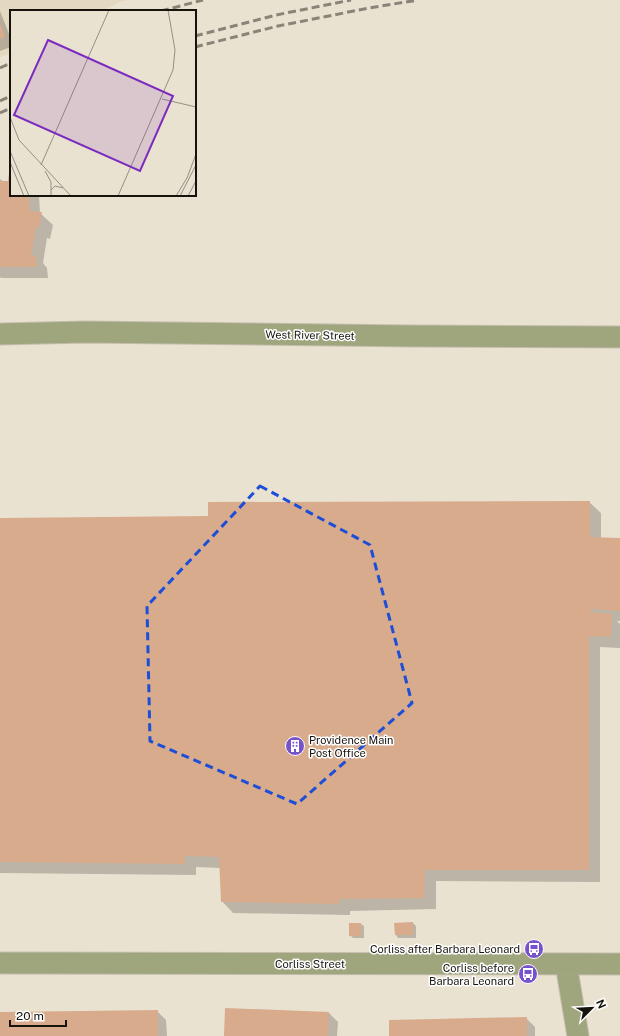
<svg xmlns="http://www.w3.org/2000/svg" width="620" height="1036" font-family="'Public Sans',sans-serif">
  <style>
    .built { fill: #e3d8c0 }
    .shadow { fill: #0003 }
    .building { fill: #d8ab8c }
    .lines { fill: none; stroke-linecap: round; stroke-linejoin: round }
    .minor-casing { stroke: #c4bdae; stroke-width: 23 }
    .minor { stroke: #9fa67d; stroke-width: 21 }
    .rail { stroke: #8a8478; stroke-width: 3; stroke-dasharray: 8 4; stroke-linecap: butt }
    .marked { fill: none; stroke: #1d4ed8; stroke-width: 3; stroke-dasharray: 8 5; stroke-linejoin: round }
    .labels { text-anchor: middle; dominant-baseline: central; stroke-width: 3; stroke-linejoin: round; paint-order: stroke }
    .street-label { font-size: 11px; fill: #16130d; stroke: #fff }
    .poi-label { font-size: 11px; fill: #16130d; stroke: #fff; text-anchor: end }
    .inset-road { fill: none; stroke: #958f83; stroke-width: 1 }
    .view { fill: #7b2cbf; fill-opacity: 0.15; stroke: #7b2cbf; stroke-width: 2 }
    .inset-edge { fill: none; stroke: #16130d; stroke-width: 2 }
  </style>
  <rect width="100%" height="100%" fill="#eae2d1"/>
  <!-- built -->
  <path class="built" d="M0 0H130L122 1 102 11H11V53L0 57Z"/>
  <!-- shadow -->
  <path class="shadow" d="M0 11 11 39V47L0 51Z
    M11 174V195H39L40 213 53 225 50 239 47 238 43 263 47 268 48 278H1L0 277V179L4 182H9Z
    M589 502 601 513V538L620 539V621H617L620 624V648L600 647V882L436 881V909L350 911V915L233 913 222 901 221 868 196 867V875L0 873V519L209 517Z
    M413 923 416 926V938H398L396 935 395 924Z
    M361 924 364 926V938H353L350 935Z
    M157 1011 166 1020 167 1036H0V1013Z
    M329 1013 338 1022 337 1036H225Z
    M526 1018 535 1027V1036H390Z"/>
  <!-- building -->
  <path class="building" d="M0 23 5 37 0 39Z
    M9 173H11V195H29L30 211 42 212 39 228 36 227 31 256 36 255 37 267H0V181H8Z
    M590 501V537L620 538V611L591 609 590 612 612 614 611 637 589 636V870H425L424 898 339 899V904L221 902 219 857 185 856V864L0 862V518L208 516V502Z
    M413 922V935H395L394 923Z
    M349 923H361V936H349Z
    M225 1008 329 1012 328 1036H224Z
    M158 1010V1036H0V1012Z
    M527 1017V1036H389V1020Z"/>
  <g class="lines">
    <defs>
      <path id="minor" d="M0 334 85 332 411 336 620 337
        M0 963 620 964
        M566 964 578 1036"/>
    </defs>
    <!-- minor casing -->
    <use href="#minor" class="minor-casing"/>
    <!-- minor -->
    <use href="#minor" class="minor"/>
    <!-- rail -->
    <path class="rail" d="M161 11 203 0
      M195 36 276 15 351 0
      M195 47 278 26 369 8 418 0
      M0 68 11 63
      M0 101 11 96
      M0 113 11 108"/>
  </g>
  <!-- marked area -->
  <path class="marked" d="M260 486 370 545 412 703 297 804 150 741 147 606Z"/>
  <!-- icons -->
  <defs>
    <symbol id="building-disc" viewBox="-11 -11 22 22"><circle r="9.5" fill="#7652cb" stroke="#fff"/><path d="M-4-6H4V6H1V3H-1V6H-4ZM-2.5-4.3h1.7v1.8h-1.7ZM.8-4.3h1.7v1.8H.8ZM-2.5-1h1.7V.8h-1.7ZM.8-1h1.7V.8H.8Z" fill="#fff"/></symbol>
    <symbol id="bus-disc" viewBox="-11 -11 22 22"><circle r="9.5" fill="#7652cb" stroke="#fff"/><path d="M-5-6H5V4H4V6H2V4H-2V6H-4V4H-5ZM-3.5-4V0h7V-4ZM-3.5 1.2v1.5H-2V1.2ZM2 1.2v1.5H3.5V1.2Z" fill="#fff"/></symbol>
  </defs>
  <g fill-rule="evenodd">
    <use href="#building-disc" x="284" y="735" width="22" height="22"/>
    <use href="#bus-disc" x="523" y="938" width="22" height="22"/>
    <use href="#bus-disc" x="517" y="963" width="22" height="22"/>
  </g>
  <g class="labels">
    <!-- street labels -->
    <g class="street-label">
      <text transform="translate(310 335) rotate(1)">West River Street</text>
      <text x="310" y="964">Corliss Street</text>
    </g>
    <!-- poi labels -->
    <g class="poi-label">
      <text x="309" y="740" text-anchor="start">Providence Main<tspan x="309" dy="13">Post Office</tspan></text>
      <text x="520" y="949">Corliss after Barbara Leonard</text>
      <text x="514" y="968">Corliss before<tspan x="514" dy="13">Barbara Leonard</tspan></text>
    </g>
  </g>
  <!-- overview -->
  <g transform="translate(10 10)">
    <rect width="186" height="186" fill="#eae2d1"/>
    <path class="inset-road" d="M152 89 186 97M0 107 9 130 61 186M0 141 19 186M0 152 14 186M31 155 99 0M35 161 41 172V186M41 180 45 176 53 178M108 186 163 60 165 40 158 0M166 186 177 168 186 144M170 186 186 155M178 186 186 171"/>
    <path class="view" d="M38 30 163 86 130 161 4 105Z"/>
    <rect width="186" height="186" class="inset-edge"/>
  </g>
  <!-- north arrow -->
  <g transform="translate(592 1008) rotate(66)" stroke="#ffffff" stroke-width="3" paint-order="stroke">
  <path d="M0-3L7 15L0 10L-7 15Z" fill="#16130d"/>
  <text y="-6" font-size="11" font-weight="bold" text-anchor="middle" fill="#16130d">N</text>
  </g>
  <!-- scale -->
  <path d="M10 1020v6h56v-6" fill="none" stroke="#16130d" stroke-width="2"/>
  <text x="16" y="1020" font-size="12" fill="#16130d" stroke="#ffffff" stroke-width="3" paint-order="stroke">20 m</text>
</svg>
